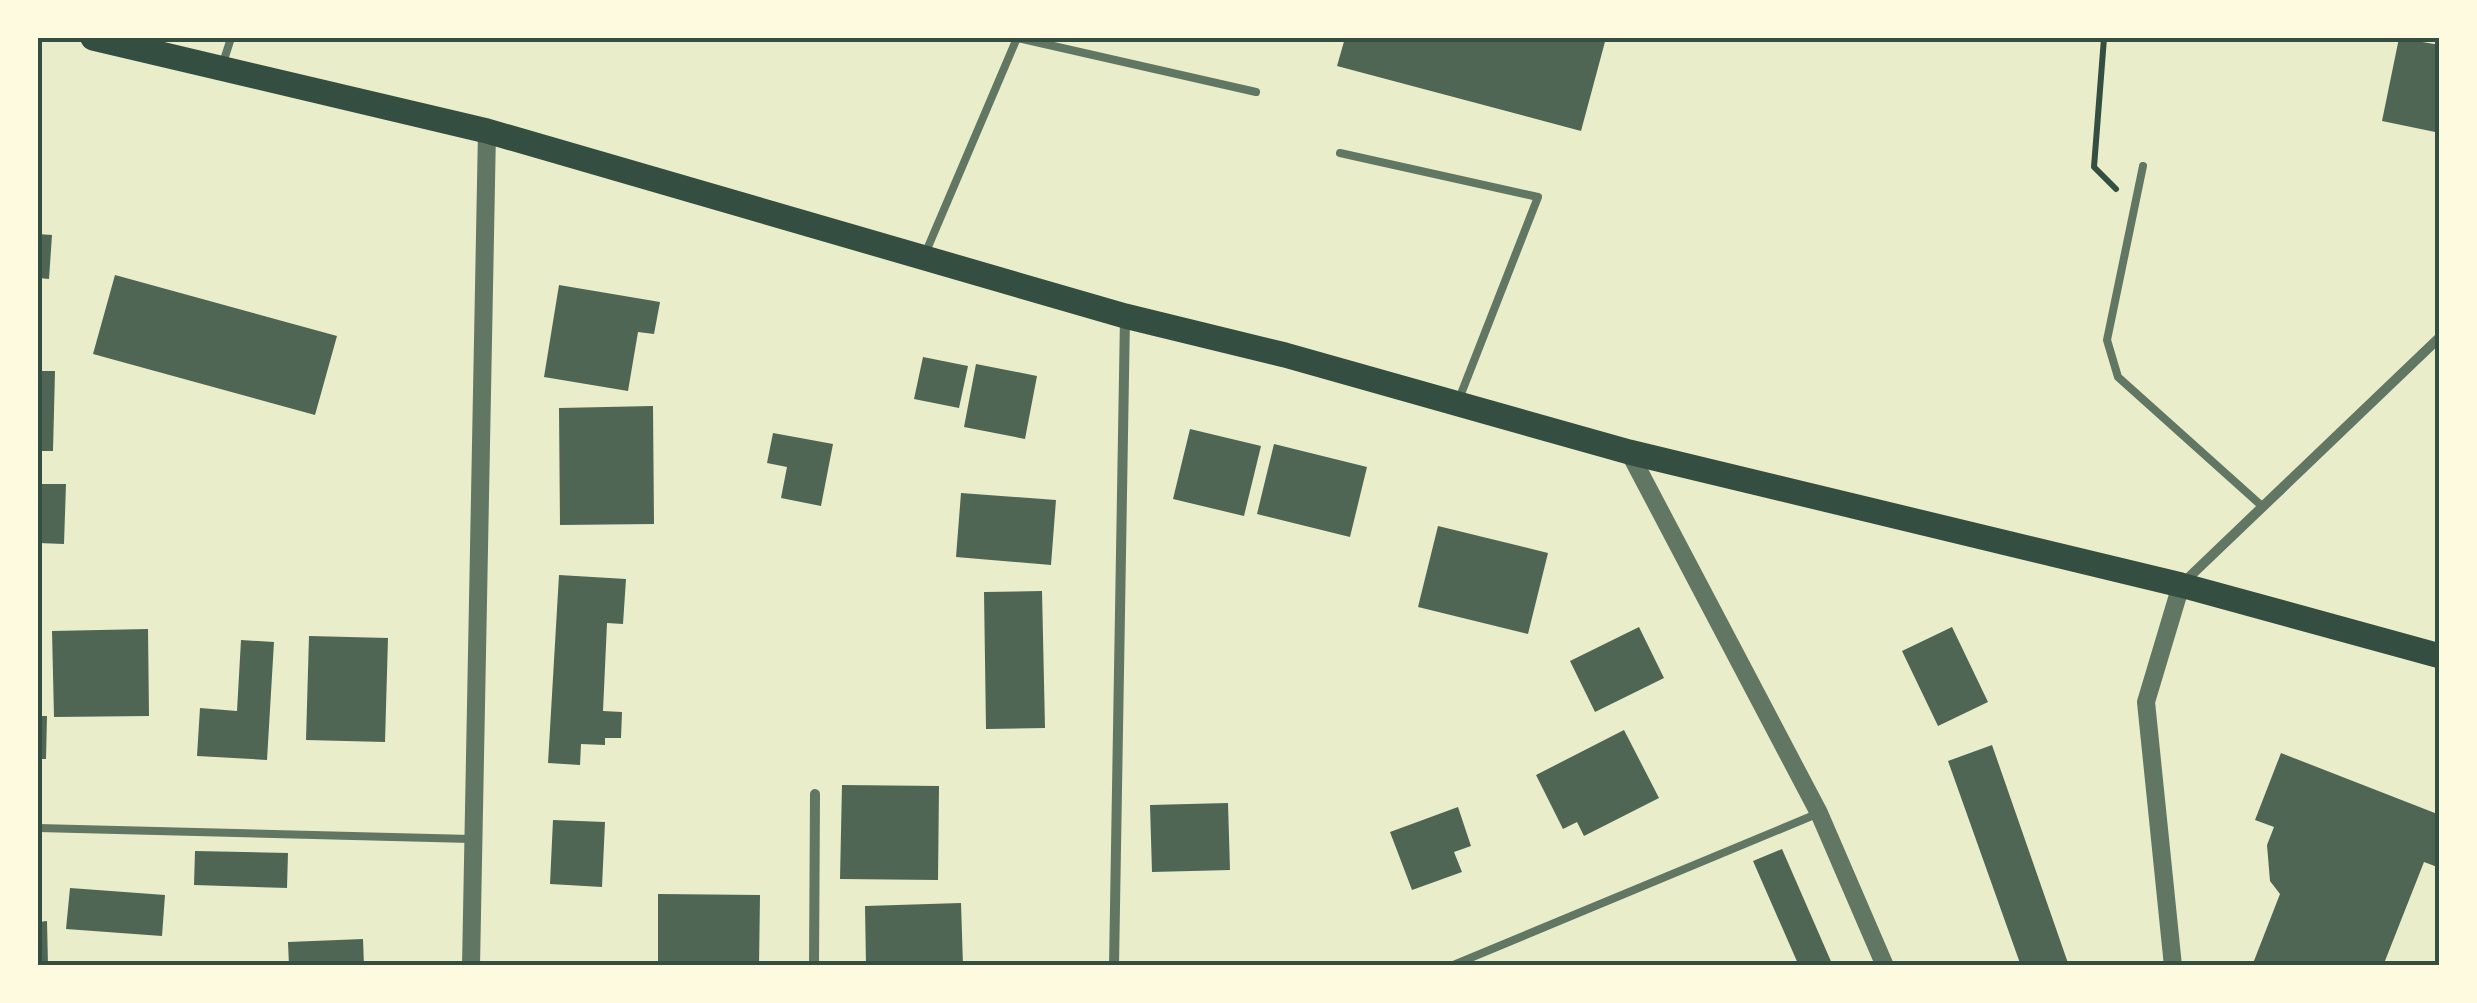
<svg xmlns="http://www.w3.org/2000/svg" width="2477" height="1003" font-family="'Open Sans',sans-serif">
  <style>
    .building { fill: #4f6655 }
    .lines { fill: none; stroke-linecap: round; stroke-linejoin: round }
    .path { stroke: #344e41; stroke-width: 6 }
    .service { stroke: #617663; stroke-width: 8 }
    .minor { stroke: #617663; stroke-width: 10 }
    .tertiary { stroke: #617663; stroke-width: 18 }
    .primary { stroke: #344e41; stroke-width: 25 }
    .neatline { fill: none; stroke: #344e41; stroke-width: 4 }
  </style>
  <rect width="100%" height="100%" fill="#e9edc9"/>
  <!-- building -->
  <path class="building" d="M1345 38H1606L1581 131 1337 66Z
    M2399 38 2440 45V133L2382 121Z
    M38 234 52 235 49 279 38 278Z
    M115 275 337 336 315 415 93 354Z
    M559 285 660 302 654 334 638 332 628 391 544 377Z
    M923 357 968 366 959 408 914 399Z
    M976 364 1037 376 1025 439 964 427Z
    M38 371H55L53 451H38Z
    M653 406 654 524 560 525 559 408Z
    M1190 429 1261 446 1244 516 1173 499Z
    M773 433 833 444 821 506 781 498 787 467 767 463Z
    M1274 444 1367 467 1350 537 1257 514Z
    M38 484H66L64 544 38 543Z
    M961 493 1056 500 1051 565 956 557Z
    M1438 526 1548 553 1528 634 1418 607Z
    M559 575 626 579 623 624 607 623 603 711 622 712 621 738H605V745L581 744 580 765 548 763Z
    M1042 591 1045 728 986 729 984 592Z
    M1639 627 1664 678 1595 712 1570 661Z
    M1952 627 1988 702 1938 726 1902 651Z
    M148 629 149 716 54 717 52 631Z
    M309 636 388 638 385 742 306 740Z
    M241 640 274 642 267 760 197 756 200 708 237 711Z
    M38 716H47L46 759H38Z
    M1624 730 1659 798 1584 836 1577 822 1563 829 1536 775Z
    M1992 745 2069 966H2021L1948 761Z
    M2281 753 2440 815V868L2424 862 2383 966H2252L2280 894 2270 881 2267 845 2274 827 2255 820Z
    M842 785 939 786 938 880 840 879Z
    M1228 803 1230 870 1152 872 1150 805Z
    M1458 807 1471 846 1454 852 1462 872 1412 890 1390 832Z
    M553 820 605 822 602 887 550 884Z
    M1782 849 1833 966H1799L1753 861Z
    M195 851 288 853 287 888 194 885Z
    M70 888 165 895 162 936 66 929Z
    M658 894 760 895 759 966H658Z
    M961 903 963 966H866L865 906Z
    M47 921 48 966H38V922Z
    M363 939 364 966H289L288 942Z"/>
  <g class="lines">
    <!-- path -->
    <path class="path" d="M2104 38 2094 167 2116 189"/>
    <!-- service -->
    <path class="service" d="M1018 38 1256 92
      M222 66 231 38
      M1340 153 1538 197 1459 399
      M2143 166 2107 340 2118 377 2263 507
      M925 254 1017 38
      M38 828 471 839
      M1451 966 1819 813"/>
    <!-- minor -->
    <path class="minor" d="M2184 582 2440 337
      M814 966 815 794
      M1114 966 1125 317"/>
    <!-- tertiary -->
    <path class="tertiary" d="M1629 452 1819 813 1885 966
      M471 966 487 131
      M2173 966 2146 702 2181 585"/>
    <!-- primary -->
    <path class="primary" d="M93 38 487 131 1125 316 1285 355 1629 452 2181 585 2440 656"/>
  </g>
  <!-- border -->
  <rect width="2477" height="1003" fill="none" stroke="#fefae0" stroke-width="80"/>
  <rect x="40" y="40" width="2397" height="923" class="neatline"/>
</svg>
